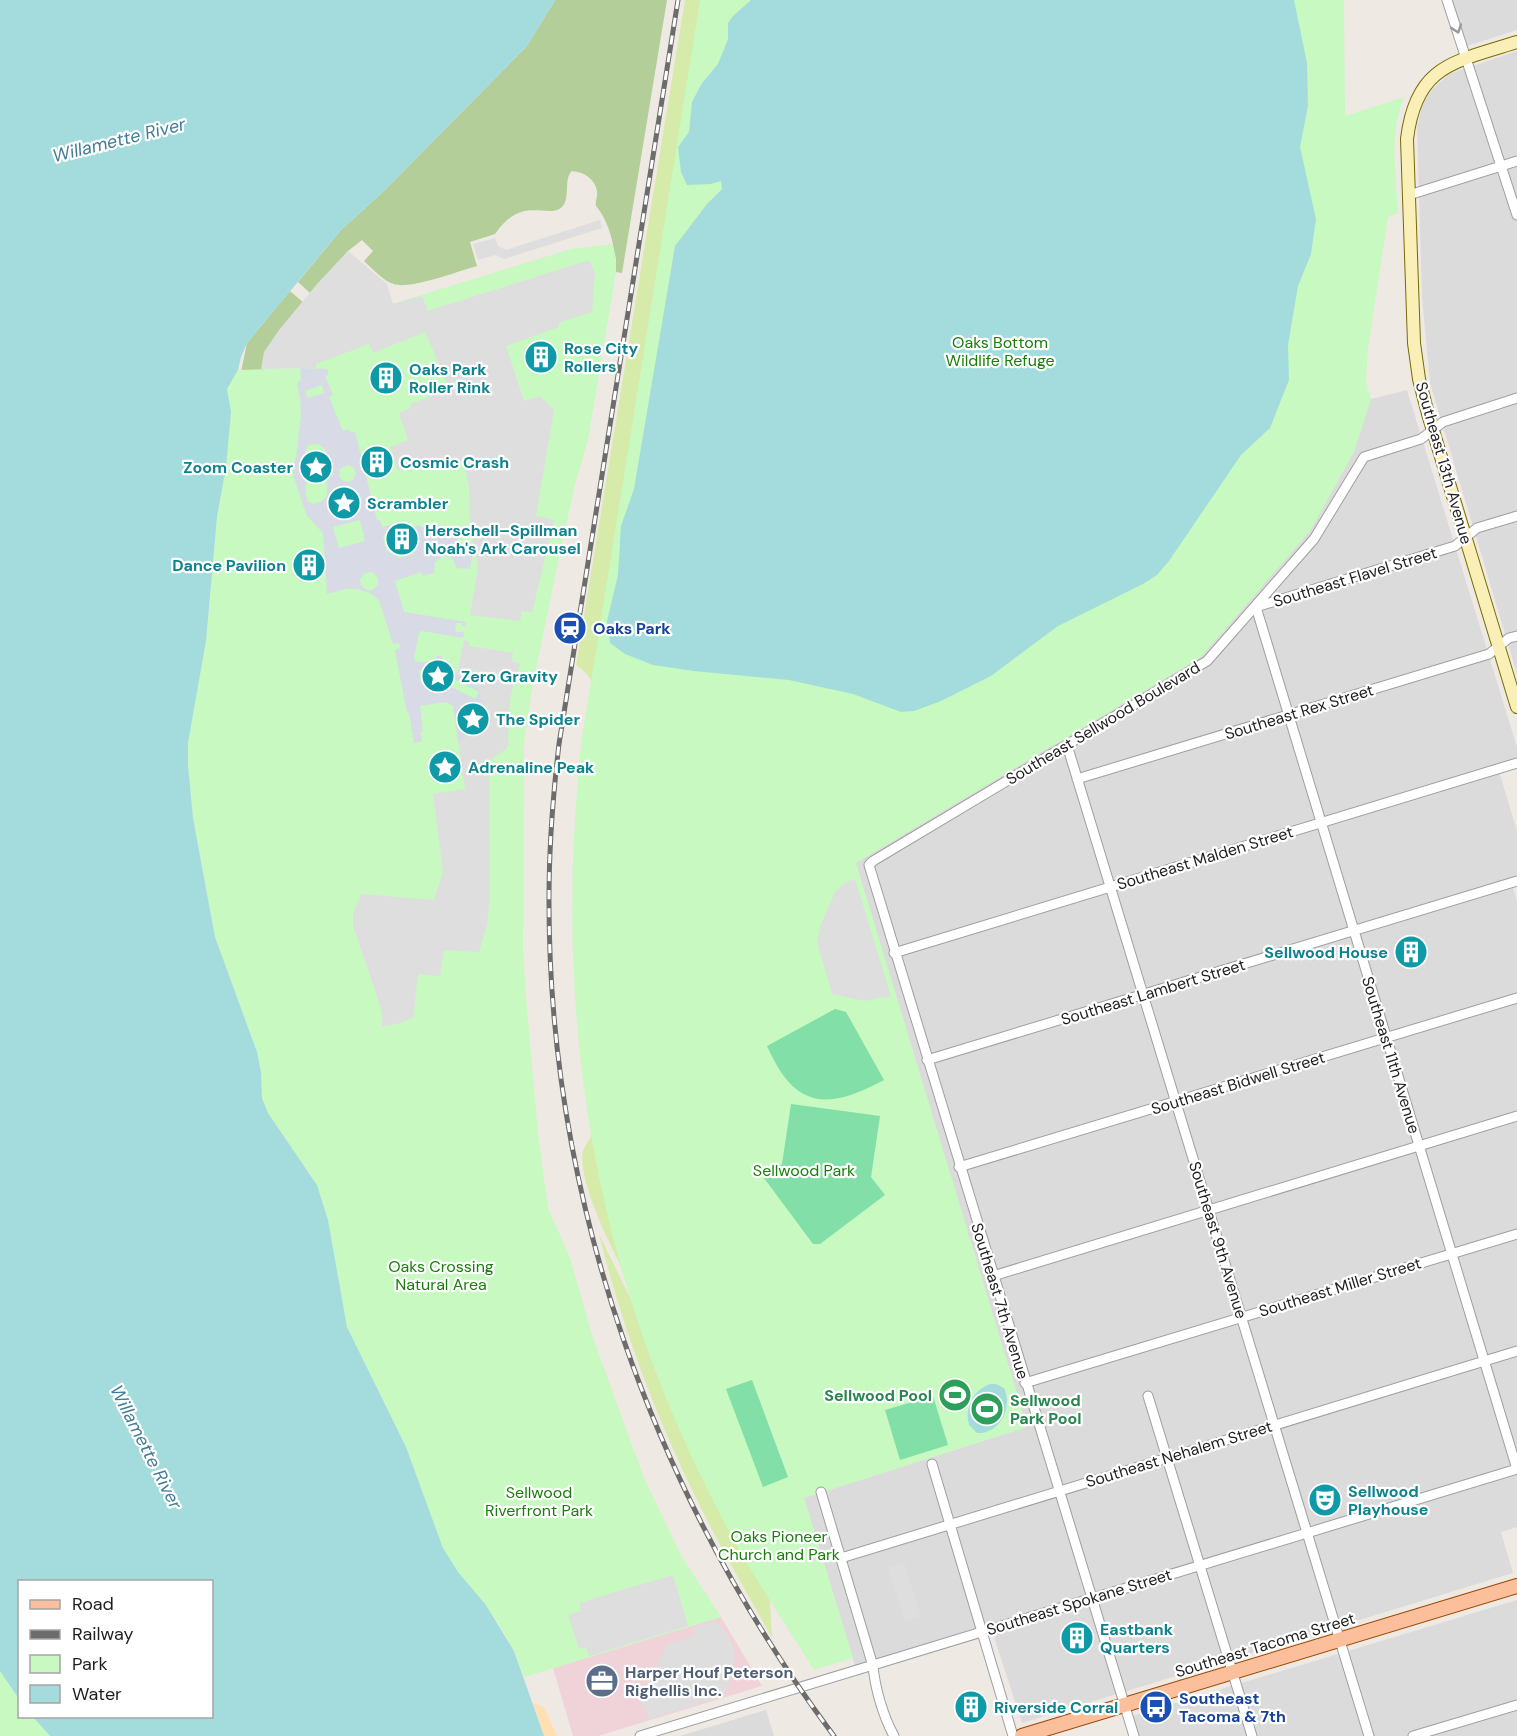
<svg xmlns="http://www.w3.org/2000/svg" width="1517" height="1736" font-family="'DM Sans',sans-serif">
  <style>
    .residential { fill: #dcdbdb }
    .commercial { fill: #f0d3d8 }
    .grass { fill: #d6eaa9 }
    .forest { fill: #b3ce98 }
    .sand { fill: #ffe0b2 }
    .park { fill: #c7f9c0 }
    .pitch { fill: #81dfa7 }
    .parking { fill: #dedede }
    .plaza { fill: #d8dbe5; fill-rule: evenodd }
    .water { fill: #a4dcdd }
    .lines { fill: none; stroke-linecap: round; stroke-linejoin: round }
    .street-casing { stroke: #9f9f9f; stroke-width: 11 }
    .secondary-casing { stroke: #756b04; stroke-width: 14 }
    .primary-casing { stroke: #984700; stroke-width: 16 }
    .street { stroke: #fff; stroke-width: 9 }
    .secondary { stroke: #faefb7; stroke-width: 12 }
    .primary { stroke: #fcbf9c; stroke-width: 14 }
    .rail-casing { stroke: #6c6c6c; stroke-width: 5 }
    .rail { stroke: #fff; stroke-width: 3; stroke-dasharray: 9; stroke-linecap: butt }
    .oneway { stroke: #9a9a9a }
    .labels { text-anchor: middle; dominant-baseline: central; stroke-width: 4.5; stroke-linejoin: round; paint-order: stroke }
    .park-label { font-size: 16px; fill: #197d0b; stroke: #fff }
    .culture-label { font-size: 16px; font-weight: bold; fill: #0d838f; stroke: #fff; text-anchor: start }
    .street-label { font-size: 16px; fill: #1e1e1e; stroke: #fff }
    .transit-label { font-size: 16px; font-weight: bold; fill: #164399; stroke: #fff; text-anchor: start }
    .leisure-label { font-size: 16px; font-weight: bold; fill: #27864d; stroke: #fff; text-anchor: end }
    .service-label { font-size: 16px; font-weight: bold; fill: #4e5e75; stroke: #fff; text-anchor: start }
    .water-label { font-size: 18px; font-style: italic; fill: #417d96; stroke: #fff }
  </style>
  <rect width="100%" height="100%" fill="#efe9e4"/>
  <!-- residential -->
  <path class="residential" d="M1452 0H1517V30L1467 46Z
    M1517 51V674L1430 383 1422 297 1417 127 1423 102 1433 89 1449 74Z
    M1407 390 1517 747V761L1498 768 1517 831V879L1511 881 1517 901V1527L1501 1532 1513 1573 1022 1723 991 1628 856 1669 804 1498 1027 1427 855 863 1371 399Z
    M1517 1600V1736H1138L1132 1716Z
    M766 1710 774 1736H680Z"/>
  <!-- commercial -->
  <path class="commercial" d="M721 1617 762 1686 598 1736H573L553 1668Z"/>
  <!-- grass -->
  <path class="grass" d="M685 0H702L598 688 582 669 576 665Z
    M592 1135 625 1273C611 1248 577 1179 583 1151 585 1145 589 1140 592 1135Z
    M599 1234 769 1584 772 1638C748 1594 722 1551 700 1506 657 1420 622 1328 599 1234Z"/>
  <!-- forest -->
  <path class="forest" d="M555 0H667L622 273 616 272C616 251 610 222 596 206 595 200 598 197 597 191 595 179 584 172 572 171 563 179 571 198 562 207 548 220 522 194 495 234L470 242 477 266C459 271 409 290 394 284 383 281 372 268 364 261L373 251 362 240 348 251 310 293 298 282 341 230 385 190 527 46Z
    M290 291 304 303C285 323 268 341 264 369L237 391 247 343Z"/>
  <!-- sand -->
  <path class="sand" d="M533 1703 544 1707 557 1736H544Z"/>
  <!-- park -->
  <path class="park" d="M700 0H1344L1345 116 1404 97C1389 133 1396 175 1398 213L1388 217 1368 348 1366 381 1371 399 1354 452 1310 531 1201 657 856 863 1027 1427 804 1498 853 1658 814 1670C783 1621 751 1573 724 1522 593 1276 551 1014 582 738Z
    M612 244 616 258V272L588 440 575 484 561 548 533 683 524 742 523 948 526 996 538 1134 548 1208 570 1258 592 1335 644 1478 682 1557 721 1617 524 1677 514 1651 501 1628 486 1605 458 1572 443 1548 406 1447 347 1327 328 1220 317 1185 268 1113 262 1098 261 1072 257 1052 215 937 193 818 188 765V743L206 641 217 517 226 467 227 388 238 370 316 368 314 328 571 249Z
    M0 1671 19 1699 20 1716 33 1717 50 1736H0Z"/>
  <!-- pitch -->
  <path class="pitch" d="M835 1009 846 1012 884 1080C849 1098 812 1115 783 1075 777 1067 772 1056 767 1046Z
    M791 1104 880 1116 871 1177 885 1195 820 1244H813L764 1178 782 1164Z
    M752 1380 788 1477 763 1487 726 1389Z
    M933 1396 948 1445 900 1460 885 1410Z"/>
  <!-- parking -->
  <path class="parking" d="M600 220 602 228 504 259 495 255 478 260 473 244 495 238 498 246 506 250Z
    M348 251 387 284 393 304 422 296 428 311 589 260 595 273 592 312 558 323 559 327 506 346 524 401 540 396 554 410 536 516 554 520 532 612 522 611 520 621 470 615 478 568 470 530 469 487 464 462 417 467 398 471 390 447 408 440 399 413 411 408 410 404 444 391 448 385 425 332 373 353 369 344 316 364V368L261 369 264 352 279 330 317 284Z
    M464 640 469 642V646L513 653 512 661 520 664 510 698 508 746 506 749 489 761 490 898 487 925 479 952 444 950 440 976 418 974 413 1018 397 1024 382 1026V1014L376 993 353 926V914L361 894 434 900 443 872 433 794 465 789 458 741 482 729 485 713 479 690 472 682 457 673Z
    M855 879 891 996 864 1001 832 994 817 942 821 924 835 892 844 883Z
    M904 1562 921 1617 905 1622 888 1567Z
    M673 1575 688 1626 589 1656 586 1647 579 1649 568 1615 581 1611 579 1603Z
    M715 1621 729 1637 735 1652 734 1673 724 1696 649 1719 639 1699 668 1644 695 1636 693 1628Z"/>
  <!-- plaza -->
  <path class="plaza" d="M300 368 328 369V375L325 376 333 395 329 397 343 431 349 429 351 433 355 432 377 520H380L382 527 391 525 383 537 387 551 400 558 413 554 420 542 415 527 418 525 448 538H457L472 556 470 569 457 568 452 558 443 556 435 562 434 573 423 576 421 572 395 581 404 612 466 622 465 626H462V623H456L455 632H464L463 638 422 631 419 633 414 658 415 661 429 663 430 668 438 666 436 656H442L441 669 453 671 472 683 479 690 485 713 471 706 464 705 460 707 461 724 470 735 458 741 453 706 446 702 420 706 423 731 420 732 422 741 414 743 409 713H407L395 650 400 648 399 643 393 644 379 600 370 593 357 589H346L327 594 323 533 307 516 293 475V465L296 458 301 415 300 399 297 384 301 379ZM322 385 324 393 308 398 305 391ZM318 444 324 448 326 453 327 496 322 501 313 504 308 502 306 496 305 453 308 445ZM347 465 353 467 356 473 353 480 348 482 342 480 339 476 340 469ZM341 489 351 491 357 499 355 511 347 517 336 515 330 506 332 495ZM360 520 365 541 339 548 333 527ZM372 572 378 578V585L372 590H367L361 586 360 579 365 573ZM428 667 434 673 439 671 442 673V680L438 681 434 680 425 685 421 683 419 671ZM452 678 479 692 475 699 448 685Z"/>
  <!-- water -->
  <path class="water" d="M0 0H555L527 46 385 190 341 230 247 343 241 357 238 370 227 389 231 412 226 467 217 517 206 641 188 743V765L193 818 215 937 257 1052 261 1072 262 1098 268 1113 317 1185 328 1220 347 1327 406 1447 443 1548 458 1572 486 1605 514 1651 544 1736H50L33 1717 212 1716V1582H20L19 1699 0 1671Z
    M751 0H1294L1307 63 1308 106 1300 147 1316 219 1311 254 1298 286 1288 345 1289 380 1270 428 1241 455 1169 561 1157 575 1143 584 1058 626 991 676 941 701 914 711 901 712 853 694 789 680 694 671 653 665 625 654 610 643 607 621 618 575 621 526 634 489 675 246 707 204 722 189 721 181 711 184 687 185 681 172 678 147 689 132 692 102 702 83 718 64 728 39V23L733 16Z
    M990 1384H996L1004 1388C1013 1407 1000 1434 977 1433L969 1425C964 1408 973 1390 990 1384Z"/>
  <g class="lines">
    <defs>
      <path id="street" d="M1447 0 1517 215
        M1409 195 1517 161
        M1067 745 1369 1736
        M1077 779 1489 654 1509 638 1517 636
        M894 953 1517 763
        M927 1060 1517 881
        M959 1167 1517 998
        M993 1276 1517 1116
        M1025 1383 1517 1234
        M1148 1396 1252 1736
        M932 1464 1013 1736
        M821 1492 873 1666C875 1688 883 1716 894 1736
        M841 1558 1517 1351
        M640 1736 1517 1469 1256 607 1455 546 1477 528 1517 516
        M1134 1736 869 865 873 861 1207 661 1314 539 1364 457 1421 439 1443 422 1517 398
        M1413 1736 1517 1705"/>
      <path id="secondary" d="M1517 42C1455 62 1416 64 1407 139L1414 343 1419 379 1428 414 1517 707"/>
      <path id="primary" d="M1022 1736 1517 1586"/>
    </defs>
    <!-- street casing -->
    <use href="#street" class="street-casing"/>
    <!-- secondary casing -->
    <use href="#secondary" class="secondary-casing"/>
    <!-- primary casing -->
    <use href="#primary" class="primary-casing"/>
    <!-- street -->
    <use href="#street" class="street"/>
    <!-- secondary -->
    <use href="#secondary" class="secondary"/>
    <!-- primary -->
    <use href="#primary" class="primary"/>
    <defs>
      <path id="rail" d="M678 0 559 744C553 795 549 846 549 898 548 1200 654 1495 834 1736"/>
    </defs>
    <!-- rail casing -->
    <use href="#rail" class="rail-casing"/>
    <!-- rail -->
    <use href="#rail" class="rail"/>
  </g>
  <!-- one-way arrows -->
  <defs><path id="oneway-chevron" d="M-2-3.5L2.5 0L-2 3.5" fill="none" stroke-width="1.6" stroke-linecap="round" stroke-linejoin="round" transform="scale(1.5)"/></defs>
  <use class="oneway" href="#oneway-chevron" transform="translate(1457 29) rotate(71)"/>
  <!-- icons -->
  <defs>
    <symbol id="building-disc" viewBox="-11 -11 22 22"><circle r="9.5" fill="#0f9aa8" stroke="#fff"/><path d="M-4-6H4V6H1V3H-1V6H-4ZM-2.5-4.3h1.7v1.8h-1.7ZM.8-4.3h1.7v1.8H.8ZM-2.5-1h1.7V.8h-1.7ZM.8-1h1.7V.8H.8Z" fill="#fff"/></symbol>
    <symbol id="sight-disc" viewBox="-11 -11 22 22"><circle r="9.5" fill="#0f9aa8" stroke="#fff"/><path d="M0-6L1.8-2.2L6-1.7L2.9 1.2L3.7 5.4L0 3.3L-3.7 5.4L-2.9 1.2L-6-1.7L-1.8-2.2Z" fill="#fff"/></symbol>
    <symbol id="station-disc" viewBox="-11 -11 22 22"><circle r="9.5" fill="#1a4fb4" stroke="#fff"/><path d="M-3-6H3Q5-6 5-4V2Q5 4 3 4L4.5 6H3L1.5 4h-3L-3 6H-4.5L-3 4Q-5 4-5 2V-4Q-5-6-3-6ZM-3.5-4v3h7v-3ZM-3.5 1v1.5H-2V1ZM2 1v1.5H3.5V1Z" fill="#fff"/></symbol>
    <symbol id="stadium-disc" viewBox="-11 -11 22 22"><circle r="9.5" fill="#2e9e5b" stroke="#fff"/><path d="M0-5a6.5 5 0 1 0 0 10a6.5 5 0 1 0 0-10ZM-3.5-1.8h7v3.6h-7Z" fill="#fff"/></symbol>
    <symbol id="theatre-disc" viewBox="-11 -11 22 22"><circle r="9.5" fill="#0f9aa8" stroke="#fff"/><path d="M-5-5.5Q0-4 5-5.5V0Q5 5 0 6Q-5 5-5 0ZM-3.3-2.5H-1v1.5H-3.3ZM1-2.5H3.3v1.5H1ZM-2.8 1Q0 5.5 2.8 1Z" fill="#fff"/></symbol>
    <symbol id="office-disc" viewBox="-11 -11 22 22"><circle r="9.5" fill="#5c6f8a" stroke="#fff"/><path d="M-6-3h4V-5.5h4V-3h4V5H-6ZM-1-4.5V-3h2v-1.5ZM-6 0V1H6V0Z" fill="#fff"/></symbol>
    <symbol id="bus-disc" viewBox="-11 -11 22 22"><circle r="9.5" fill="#1a4fb4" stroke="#fff"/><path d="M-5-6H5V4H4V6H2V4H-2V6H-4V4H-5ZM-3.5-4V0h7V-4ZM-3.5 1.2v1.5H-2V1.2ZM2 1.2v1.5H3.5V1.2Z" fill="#fff"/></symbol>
  </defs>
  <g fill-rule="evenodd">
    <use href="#building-disc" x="522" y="338" width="38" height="38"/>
    <use href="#building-disc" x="367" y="359" width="38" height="38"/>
    <use href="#building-disc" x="358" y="443" width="38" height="38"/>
    <use href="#sight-disc" x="297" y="448" width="38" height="38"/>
    <use href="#sight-disc" x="325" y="484" width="38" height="38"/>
    <use href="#building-disc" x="383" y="520" width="38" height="38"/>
    <use href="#building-disc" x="290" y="546" width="38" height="38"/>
    <use href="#station-disc" x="551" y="609" width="38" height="38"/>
    <use href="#sight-disc" x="419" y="657" width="38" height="38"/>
    <use href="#sight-disc" x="454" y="700" width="38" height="38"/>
    <use href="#sight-disc" x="426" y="748" width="38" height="38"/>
    <use href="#building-disc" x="1392" y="933" width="38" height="38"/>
    <use href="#stadium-disc" x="936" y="1376" width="38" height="38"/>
    <use href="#stadium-disc" x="968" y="1390" width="38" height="38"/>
    <use href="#theatre-disc" x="1306" y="1481" width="38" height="38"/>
    <use href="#building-disc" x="1058" y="1619" width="38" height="38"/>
    <use href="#office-disc" x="583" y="1662" width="38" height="38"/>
    <use href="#building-disc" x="952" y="1688" width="38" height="38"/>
    <use href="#bus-disc" x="1137" y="1688" width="38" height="38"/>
  </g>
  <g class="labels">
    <!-- park labels -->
    <g class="park-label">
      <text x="1000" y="342">Oaks Bottom<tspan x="1000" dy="18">Wildlife Refuge</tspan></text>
      <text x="804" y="1170">Sellwood Park</text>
      <text x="441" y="1266">Oaks Crossing<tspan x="441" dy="18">Natural Area</tspan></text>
      <text x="539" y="1492">Sellwood<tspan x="539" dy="18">Riverfront Park</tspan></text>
      <text x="779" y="1536">Oaks Pioneer<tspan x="779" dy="18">Church and Park</tspan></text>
    </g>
    <!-- culture labels -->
    <g class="culture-label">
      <text x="564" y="348">Rose City<tspan x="564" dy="18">Rollers</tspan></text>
      <text x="409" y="369">Oaks Park<tspan x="409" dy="18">Roller Rink</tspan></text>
      <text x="400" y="462">Cosmic Crash</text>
      <text x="293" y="467" text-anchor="end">Zoom Coaster</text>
      <text x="367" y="503">Scrambler</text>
      <text x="425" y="530">Herschell–Spillman<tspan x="425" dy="18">Noah's Ark Carousel</tspan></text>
      <text x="286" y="565" text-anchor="end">Dance Pavilion</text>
      <text x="461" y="676">Zero Gravity</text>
      <text x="496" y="719">The Spider</text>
      <text x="468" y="767">Adrenaline Peak</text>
      <text x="1388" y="952" text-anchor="end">Sellwood House</text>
      <text x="1348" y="1491">Sellwood<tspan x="1348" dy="18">Playhouse</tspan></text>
      <text x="1100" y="1629">Eastbank<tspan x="1100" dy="18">Quarters</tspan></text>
      <text x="994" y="1707">Riverside Corral</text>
    </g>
    <!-- street labels -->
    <g class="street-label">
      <text transform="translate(1444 463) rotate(74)">Southeast 13th Avenue</text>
      <text transform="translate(1355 577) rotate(-17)">Southeast Flavel Street</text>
      <text transform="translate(1299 712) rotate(-17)">Southeast Rex Street</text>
      <text transform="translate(1103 723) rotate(-31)">Southeast Sellwood Boulevard</text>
      <text transform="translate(1205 858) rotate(-17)">Southeast Malden Street</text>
      <text transform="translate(1153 992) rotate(-17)">Southeast Lambert Street</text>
      <text transform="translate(1391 1055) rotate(73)">Southeast 11th Avenue</text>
      <text transform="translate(1238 1083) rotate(-17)">Southeast Bidwell Street</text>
      <text transform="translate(1218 1240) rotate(73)">Southeast 9th Avenue</text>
      <text transform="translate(1340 1287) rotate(-17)">Southeast Miller Street</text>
      <text transform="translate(1000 1301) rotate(73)">Southeast 7th Avenue</text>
      <text transform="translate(1179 1454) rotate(-17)">Southeast Nehalem Street</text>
      <text transform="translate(1079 1602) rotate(-17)">Southeast Spokane Street</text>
      <text transform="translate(1265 1645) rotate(-17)">Southeast Tacoma Street</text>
    </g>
    <!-- transit labels -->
    <g class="transit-label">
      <text x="593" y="628">Oaks Park</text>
      <text x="1179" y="1698">Southeast<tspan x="1179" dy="18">Tacoma &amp; 7th</tspan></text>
    </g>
    <!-- leisure labels -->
    <g class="leisure-label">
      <text x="932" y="1395">Sellwood Pool</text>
      <text x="1010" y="1400" text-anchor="start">Sellwood<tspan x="1010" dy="18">Park Pool</tspan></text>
    </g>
    <!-- service labels -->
    <g class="service-label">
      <text x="625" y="1672">Harper Houf Peterson<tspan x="625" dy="18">Righellis Inc.</tspan></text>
    </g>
    <!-- water labels -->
    <g class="water-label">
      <text transform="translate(119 140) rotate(-14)">Willamette River</text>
      <text transform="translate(146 1447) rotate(63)">Willamette River</text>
    </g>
  </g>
  <!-- legend -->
  <rect x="18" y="1580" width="195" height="138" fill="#ffffff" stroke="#a5a5a5" stroke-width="1.5"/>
  <rect x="30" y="1600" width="30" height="9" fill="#fcbf9c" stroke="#a5a5a5" stroke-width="1.5"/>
  <text x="72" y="1610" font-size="18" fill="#1e1e1e">Road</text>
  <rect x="30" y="1630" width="30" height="9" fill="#6c6c6c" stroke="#a5a5a5" stroke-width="1.5"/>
  <text x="72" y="1640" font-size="18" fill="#1e1e1e">Railway</text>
  <rect x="30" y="1655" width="30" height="18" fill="#c7f9c0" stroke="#a5a5a5" stroke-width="1.5"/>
  <text x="72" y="1670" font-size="18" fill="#1e1e1e">Park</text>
  <rect x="30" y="1685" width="30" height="18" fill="#a4dcdd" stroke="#a5a5a5" stroke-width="1.5"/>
  <text x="72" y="1700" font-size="18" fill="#1e1e1e">Water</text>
</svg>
